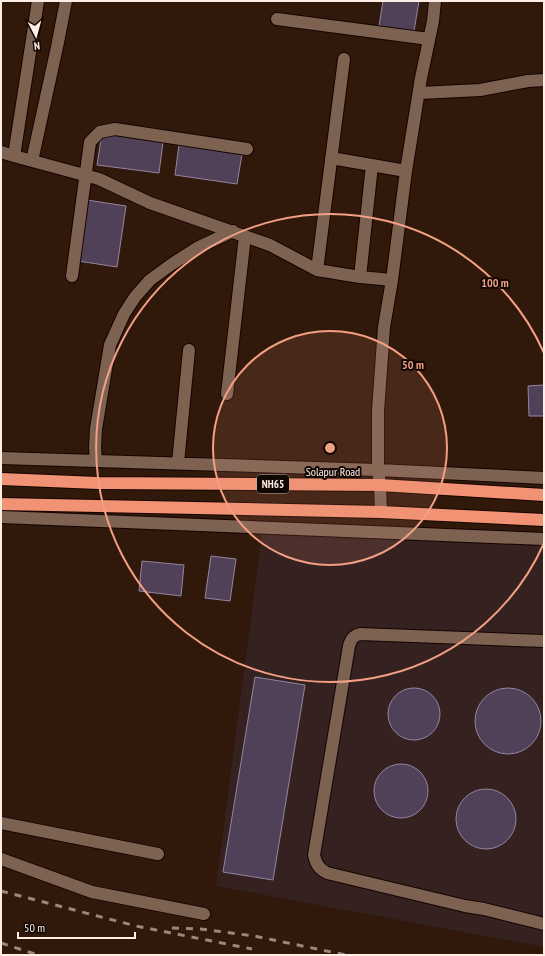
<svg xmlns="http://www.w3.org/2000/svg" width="545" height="956" font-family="'PT Sans Narrow',sans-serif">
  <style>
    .industrial { fill: #342120 }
    .building { fill: #504058; stroke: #9685a0 }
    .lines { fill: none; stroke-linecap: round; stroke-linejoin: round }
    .minor-casing { stroke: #160400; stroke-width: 14 }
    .highway-casing { stroke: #160400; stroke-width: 14 }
    .minor { stroke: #7d6252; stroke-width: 12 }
    .highway { stroke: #f09273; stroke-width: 12 }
    .rail { stroke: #9b877b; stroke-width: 3; stroke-dasharray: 7 7; stroke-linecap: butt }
    .ring { fill: none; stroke: #f39f84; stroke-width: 2 }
    .labels { text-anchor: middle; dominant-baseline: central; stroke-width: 4; stroke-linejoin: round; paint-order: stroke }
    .shield { fill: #100703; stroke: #b7a9a1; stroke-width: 1 }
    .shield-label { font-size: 11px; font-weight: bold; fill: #ffeee5 }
    .street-label { font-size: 12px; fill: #ffeee5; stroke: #100703 }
    .centre { fill: #f39f84; stroke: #100703; stroke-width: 2 }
    .ring-label { font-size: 12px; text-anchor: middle; font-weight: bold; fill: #f39f84; stroke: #100703; stroke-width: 4; stroke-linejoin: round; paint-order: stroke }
  </style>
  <rect width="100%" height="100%" fill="#30190b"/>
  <!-- industrial -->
  <path class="industrial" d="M262 534 544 546V947L216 886Z"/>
  <!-- building -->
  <path class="building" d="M383 1H419L414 31 379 26Z
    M102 133 163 142 159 173 97 165Z
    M179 145 242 154 237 184 175 175Z
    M87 200 126 206 117 267 78 261Z
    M544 385V416H529L528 386Z
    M211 556 236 559 230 601 205 598Z
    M142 561 184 565 181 596 139 591Z
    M255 677 305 685 273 880 223 872Z
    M388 714a26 26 0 1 1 52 0a26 26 0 1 1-52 0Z
    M475 721a33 33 0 1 1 66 0a33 33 0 1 1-66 0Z
    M374 791a27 27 0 1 1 54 0a27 27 0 1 1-54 0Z
    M456 819a30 30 0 1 1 60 0a30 30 0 1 1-60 0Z"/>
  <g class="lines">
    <defs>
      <path id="minor" d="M277 19 429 39
        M419 93 480 90 528 81 544 80
        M1 152 14 156 99 179 150 203 270 245 317 270 360 277 392 280
        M14 156 38 1
        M331 158 406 171
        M32 161 57 47 66 1
        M317 270 344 59
        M72 276 90 142 100 132 115 129 247 149
        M360 277 372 165
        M227 394 245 236
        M1 458 378 470 544 478
        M96 461 95 447 96 429 110 345 124 314 135 297 150 280 172 264 197 248 233 231
        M178 463 189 350
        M381 512 380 485 378 470V411L384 327 392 280 406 171 421 78 433 21 435 1
        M1 517 544 539
        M544 641 360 634C353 636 351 639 349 646L314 855C316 864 319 869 327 873L465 906 484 909 544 924
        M1 823 158 854
        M1 859 92 892 204 914"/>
      <path id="highway" d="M1 479 98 483 380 485 544 495
        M1 504 381 512 544 520"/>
    </defs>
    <!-- minor casing -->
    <use href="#minor" class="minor-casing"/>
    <!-- highway casing -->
    <use href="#highway" class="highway-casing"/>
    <!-- minor -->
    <use href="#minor" class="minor"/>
    <!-- highway -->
    <use href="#highway" class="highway"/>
    <!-- rail -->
    <path class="rail" d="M1 891 136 926 252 949
      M172 928 201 929 254 936 346 955
      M1 943 38 955"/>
  </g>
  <!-- distance rings -->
  <circle cx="330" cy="448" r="117" fill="#f39f84" fill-opacity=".12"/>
  <g class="ring">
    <circle cx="330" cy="448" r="117"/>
    <path d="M544 543A234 234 0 1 1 544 353"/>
  </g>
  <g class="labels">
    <!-- shield labels -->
    <rect class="shield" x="257" y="475" width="32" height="18" rx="3"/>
    <g class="shield-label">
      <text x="273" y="484">NH65</text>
    </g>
    <!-- street labels -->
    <g class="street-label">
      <text x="333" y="471">Solapur Road</text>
    </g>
  </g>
  <circle cx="330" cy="448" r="6" class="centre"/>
  <g class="ring-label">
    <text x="495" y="287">100 m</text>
    <text x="413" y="369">50 m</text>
  </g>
  <!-- border -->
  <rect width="545" height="956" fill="none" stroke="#ffeee5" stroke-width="4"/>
  <!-- north arrow -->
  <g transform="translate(36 36) rotate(174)" stroke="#100703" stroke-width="3" paint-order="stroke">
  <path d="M0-3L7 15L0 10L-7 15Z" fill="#ffeee5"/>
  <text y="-6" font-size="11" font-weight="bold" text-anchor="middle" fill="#ffeee5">N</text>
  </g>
  <!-- scale -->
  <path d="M18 932v6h117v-6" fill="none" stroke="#ffeee5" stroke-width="2"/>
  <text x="24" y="932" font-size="12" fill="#ffeee5" stroke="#100703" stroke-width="3" paint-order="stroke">50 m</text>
</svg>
